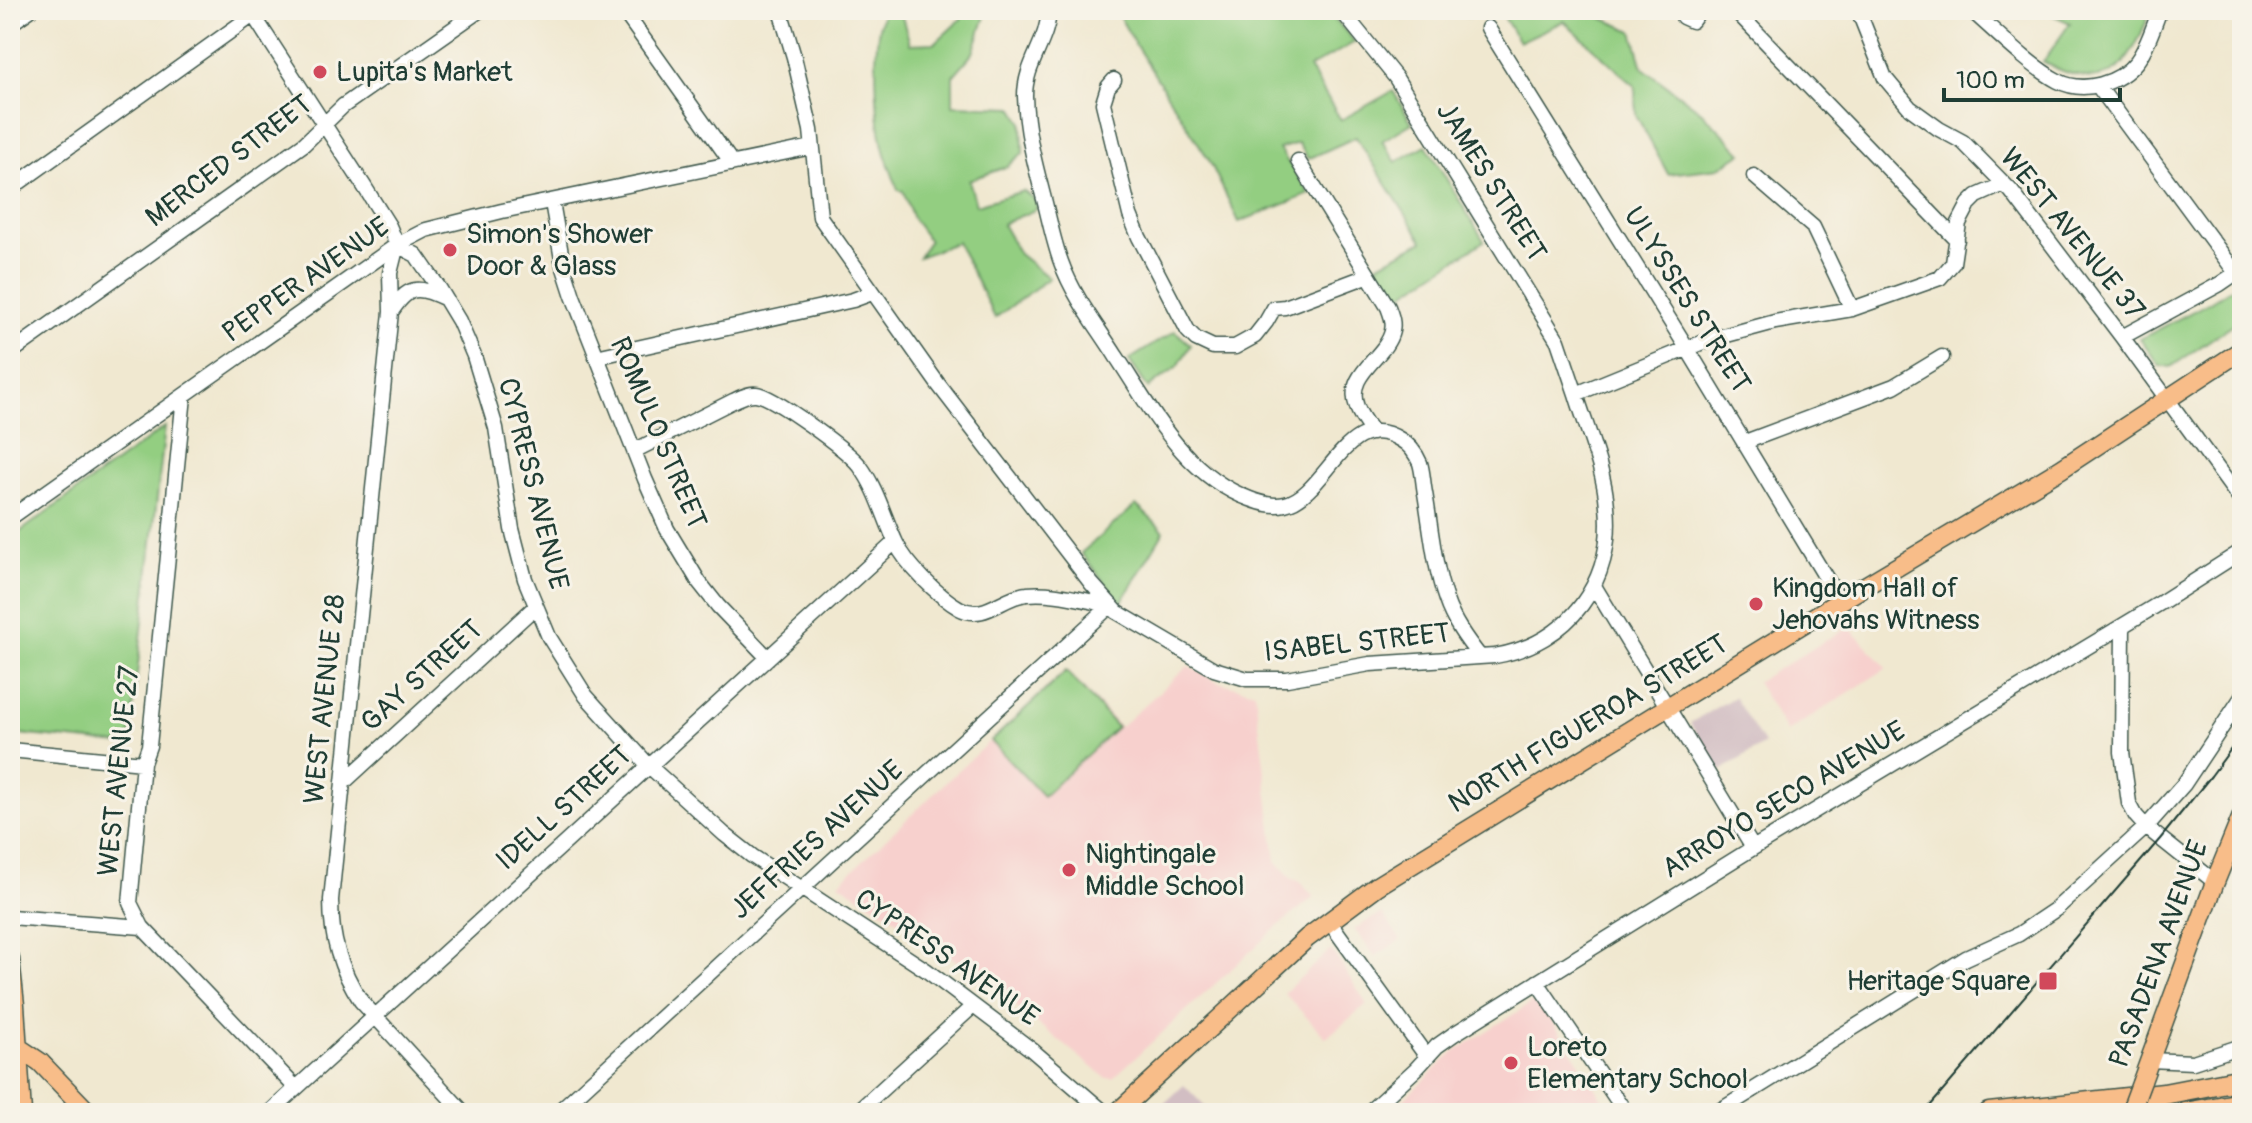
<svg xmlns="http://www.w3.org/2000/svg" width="2252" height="1123" font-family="Pangolin,sans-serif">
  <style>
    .built { fill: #f7d0cd }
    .industrial { fill: #d2bec3 }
    .green { fill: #93ce81; stroke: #59865a; stroke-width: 2 }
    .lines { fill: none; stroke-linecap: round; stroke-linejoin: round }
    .minor-casing { stroke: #3e574b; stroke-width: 17 }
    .major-casing { stroke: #3e574b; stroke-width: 21 }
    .highway-casing { stroke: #3e574b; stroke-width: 23 }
    .minor { stroke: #fff; stroke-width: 14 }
    .major { stroke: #f8bd89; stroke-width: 18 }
    .highway { stroke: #f8bd89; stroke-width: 20 }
    .tram { stroke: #1f3d34; stroke-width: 2 }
    .major-bridge-casing { stroke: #3e574b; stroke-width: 21; stroke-linecap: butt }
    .major-bridge { stroke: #f8bd89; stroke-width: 18 }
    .poi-dot { fill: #d1495b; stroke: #f7f3e8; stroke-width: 3 }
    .labels { text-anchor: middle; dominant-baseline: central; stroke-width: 6; stroke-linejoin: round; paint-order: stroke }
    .poi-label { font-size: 28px; fill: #1f3d34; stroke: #f7f3e8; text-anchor: start }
    .street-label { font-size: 28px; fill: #1f3d34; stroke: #f7f3e8 }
  </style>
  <rect width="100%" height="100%" fill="#f7f3e8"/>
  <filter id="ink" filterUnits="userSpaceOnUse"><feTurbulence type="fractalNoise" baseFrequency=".0125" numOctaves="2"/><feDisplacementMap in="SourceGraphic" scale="16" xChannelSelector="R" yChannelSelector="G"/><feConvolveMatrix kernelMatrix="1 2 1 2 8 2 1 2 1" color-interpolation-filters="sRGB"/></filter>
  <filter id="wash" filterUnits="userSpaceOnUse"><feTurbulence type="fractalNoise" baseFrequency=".006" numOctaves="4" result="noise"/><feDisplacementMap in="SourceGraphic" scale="32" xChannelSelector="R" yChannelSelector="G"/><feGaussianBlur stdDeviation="1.8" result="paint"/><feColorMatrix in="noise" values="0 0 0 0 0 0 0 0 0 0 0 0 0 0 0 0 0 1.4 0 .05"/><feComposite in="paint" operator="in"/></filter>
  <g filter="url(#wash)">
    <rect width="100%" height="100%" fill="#f0e8d0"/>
    <!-- built -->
    <path class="built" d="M1849 627 1887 668 1787 732 1756 682Z
      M1188 666 1218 682 1255 692 1276 861 1292 879 1299 881 1314 897 1277 927 1113 1078H1106L997 991 925 938 839 883 1066 669 1120 727Z
      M1382 913 1401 940 1375 956 1354 929Z
      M1329 951H1332L1367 1004 1326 1038 1284 993Z
      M1538 999 1612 1113H1389L1455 1051Z"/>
    <!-- industrial -->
    <path class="industrial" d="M1734 697 1764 744 1719 772 1690 723Z
      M1184 1085 1211 1113H1154Z"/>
    <!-- green -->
    <path class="green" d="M884 10H900L910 44 935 43 961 19 962 10H987L973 53 953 76V105L1013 107 1022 122 1023 153 1006 167 969 180 976 205 1023 191 1035 200 1037 209 1002 224 1019 254 1049 278 995 318 957 242 919 257 929 241 913 219 903 191 898 190C894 178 889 166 885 154 876 123 871 39 884 10Z
      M1124 10H1327L1355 42 1309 68 1341 120 1393 91 1412 123 1382 141 1396 162 1426 145 1484 241 1392 301 1376 280 1377 265 1423 241 1356 137 1308 159 1298 143 1279 149 1310 194 1239 222 1209 160 1135 44 1118 14Z
      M1460 10H1591L1604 19 1633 31 1643 68 1703 113 1742 153 1719 168 1668 174 1636 115 1635 86 1564 21 1519 42 1501 12 1466 17Z
      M2042 10H2151C2127 72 2109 96 2043 62L2070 23Z
      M2242 282V318L2171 367 2159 365 2140 339 2203 306Z
      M1175 331 1191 345 1178 366 1148 388 1129 360Z
      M165 427 129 745 10 733V539Z
      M1136 505 1164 531 1121 603 1081 553Z
      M1066 671 1117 727 1043 796 991 741Z"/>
  </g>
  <g filter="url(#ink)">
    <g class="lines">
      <defs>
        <path id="minor" d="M250 10 364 186 389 226 397 245 416 255 439 288 459 321 474 356 496 428 512 529 525 579 549 637 586 696 649 766 724 834 752 856 926 970 1032 1050 1105 1113
          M623 10 732 163
          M780 10 794 57 811 130 820 217 938 384 1091 583 1117 612 1214 669 1247 679H1287L1370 664 1495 656C1569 643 1615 582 1607 506 1604 468 1587 430 1576 394L1708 340 1775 322 1852 309 1940 278 1953 263 1959 223 1969 204 1977 196 2004 184
          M1049 10C1048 42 1025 63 1025 96 1026 133 1036 168 1045 203 1050 223 1054 243 1061 262 1073 296 1097 326 1116 356 1152 410 1184 475 1250 499 1261 503 1273 507 1285 504 1327 495 1347 405 1401 440 1410 445 1416 454 1420 463 1423 473 1423 483 1425 493 1431 528 1434 566 1446 600 1453 621 1466 639 1480 657
          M1341 10 1396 78 1558 341 1576 394
          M1679 10 1683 17 1692 21 1697 14 1696 10
          M1735 10 1957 240
          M1858 10 1885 78 1910 108 1939 129 1963 142 2011 191 2122 337 2242 502
          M1971 10C1995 31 2031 67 2058 81 2084 94 2119 84 2137 61 2148 46 2153 27 2160 10
          M10 24 30 10
          M1488 28 1687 348 1840 601
          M1114 80 1108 87 1103 103 1130 215 1139 237 1188 331 1196 339 1213 347H1235L1255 336 1266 322 1274 308 1285 307 1367 276
          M2098 86 2236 273
          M1298 161 1388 307C1391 315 1394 322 1392 331 1386 358 1344 374 1357 407 1360 416 1367 425 1373 433
          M1754 176 1813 227 1852 309
          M10 189 253 15
          M552 202 563 265 573 296 645 479 667 529 699 582 718 606 768 658
          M397 245 390 273 391 312 331 900C331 938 340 969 361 1001L464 1113
          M391 312C408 286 417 285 444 298
          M2122 337 2220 284 2242 269
          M10 353 304 144 343 106 480 10
          M596 357 853 300 872 293
          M184 396 149 746 143 763 130 903 142 927 296 1088
          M1745 442 1894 386 1942 357
          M634 451 733 401C740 398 748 393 756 394 774 396 848 451 860 466 877 489 884 517 896 543 906 564 938 596 959 608 985 622 1002 596 1027 594 1054 591 1085 601 1111 605
          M10 518 397 245 426 230 502 211 812 147
          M1594 586 1753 848
          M2123 626 2122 752 2129 803 2136 816 2146 827 2215 882
          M10 750 143 763
          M343 783 535 607
          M10 917 142 927
          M1329 921 1427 1057
          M1537 982 1626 1113
          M2149 1060 2193 1062 2242 1046
          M269 1113 895 542
          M557 1113 1111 605
          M856 1113 973 1006
          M1368 1113 1416 1069 1437 1046 1454 1034 1753 848 2162 602 2242 551
          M1716 1113 1966 958 2019 934 2056 909 2146 827 2184 784 2242 697"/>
        <path id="major" d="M10 959 15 1005 22 1113
          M19 1048 40 1062 89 1113
          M2142 1081 2215 882 2242 816
          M1117 1113 1307 938 1377 886 1840 601 2061 469 2242 350"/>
        <path id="highway" d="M1989 1113 2164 1094 2242 1079
          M2185 1113 2242 1103"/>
      </defs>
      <!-- minor casing -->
      <use href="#minor" class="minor-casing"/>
      <!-- major casing -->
      <use href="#major" class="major-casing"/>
      <!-- highway casing -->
      <use href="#highway" class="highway-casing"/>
      <!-- minor -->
      <use href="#minor" class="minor"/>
      <!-- major -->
      <use href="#major" class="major"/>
      <!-- highway -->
      <use href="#highway" class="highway"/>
      <!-- tram -->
      <path class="tram" d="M1924 1113 2160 839 2211 776 2242 734"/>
      <defs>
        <path id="major-bridge" d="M2130 1113 2142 1081"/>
      </defs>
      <!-- major-bridge casing -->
      <use href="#major-bridge" class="major-bridge-casing"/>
      <!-- major-bridge -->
      <use href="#major-bridge" class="major-bridge"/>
    </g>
  </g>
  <!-- markers -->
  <g class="poi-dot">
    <circle cx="320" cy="72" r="8"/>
    <circle cx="450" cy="250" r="8"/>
    <circle cx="1756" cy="604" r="8"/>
    <circle cx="1069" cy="870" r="8"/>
    <rect x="2038" y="971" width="20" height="20" rx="4"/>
    <circle cx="1511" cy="1063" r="8"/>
  </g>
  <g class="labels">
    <!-- poi labels -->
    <g class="poi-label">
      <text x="336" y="72">Lupita's Market</text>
      <text x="466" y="234">Simon's Shower<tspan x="466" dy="32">Door &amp; Glass</tspan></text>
      <text x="1772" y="588">Kingdom Hall of<tspan x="1772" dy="32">Jehovahs Witness</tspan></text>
      <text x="1085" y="854">Nightingale<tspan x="1085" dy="32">Middle School</tspan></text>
      <text x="2030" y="981" text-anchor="end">Heritage Square</text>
      <text x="1527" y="1047">Loreto<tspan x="1527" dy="32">Elementary School</tspan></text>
    </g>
    <!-- street labels -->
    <g class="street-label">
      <text transform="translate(229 161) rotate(-37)">MERCED STREET</text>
      <text transform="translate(1491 182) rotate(58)">JAMES STREET</text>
      <text transform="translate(2072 234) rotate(51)">WEST AVENUE 37</text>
      <text transform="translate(306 280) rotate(-35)">PEPPER AVENUE</text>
      <text transform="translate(1687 300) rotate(58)">ULYSSES STREET</text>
      <text transform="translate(658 433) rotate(67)">ROMULO STREET</text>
      <text transform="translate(533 484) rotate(76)">CYPRESS AVENUE</text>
      <text transform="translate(1357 643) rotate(-6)">ISABEL STREET</text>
      <text transform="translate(422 676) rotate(-42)">GAY STREET</text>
      <text transform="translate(325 699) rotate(-84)">WEST AVENUE 28</text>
      <text transform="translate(1588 724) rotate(-31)">NORTH FIGUEROA STREET</text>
      <text transform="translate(119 771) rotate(-84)">WEST AVENUE 27</text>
      <text transform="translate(1784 800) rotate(-31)">ARROYO SECO AVENUE</text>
      <text transform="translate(564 808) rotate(-42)">IDELL STREET</text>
      <text transform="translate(817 840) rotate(-42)">JEFFRIES AVENUE</text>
      <text transform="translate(2159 954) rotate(-70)">PASADENA AVENUE</text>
      <text transform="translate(947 958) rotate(35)">CYPRESS AVENUE</text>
    </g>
  </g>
  <!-- margin -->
  <rect width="2252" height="1123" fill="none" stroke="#f7f3e8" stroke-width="40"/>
  <!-- scale -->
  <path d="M1944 88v12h176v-12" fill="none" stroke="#1f3d34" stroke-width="4"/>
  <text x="1956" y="88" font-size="24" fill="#1f3d34" stroke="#f7f3e8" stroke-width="6" paint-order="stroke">100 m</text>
</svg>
